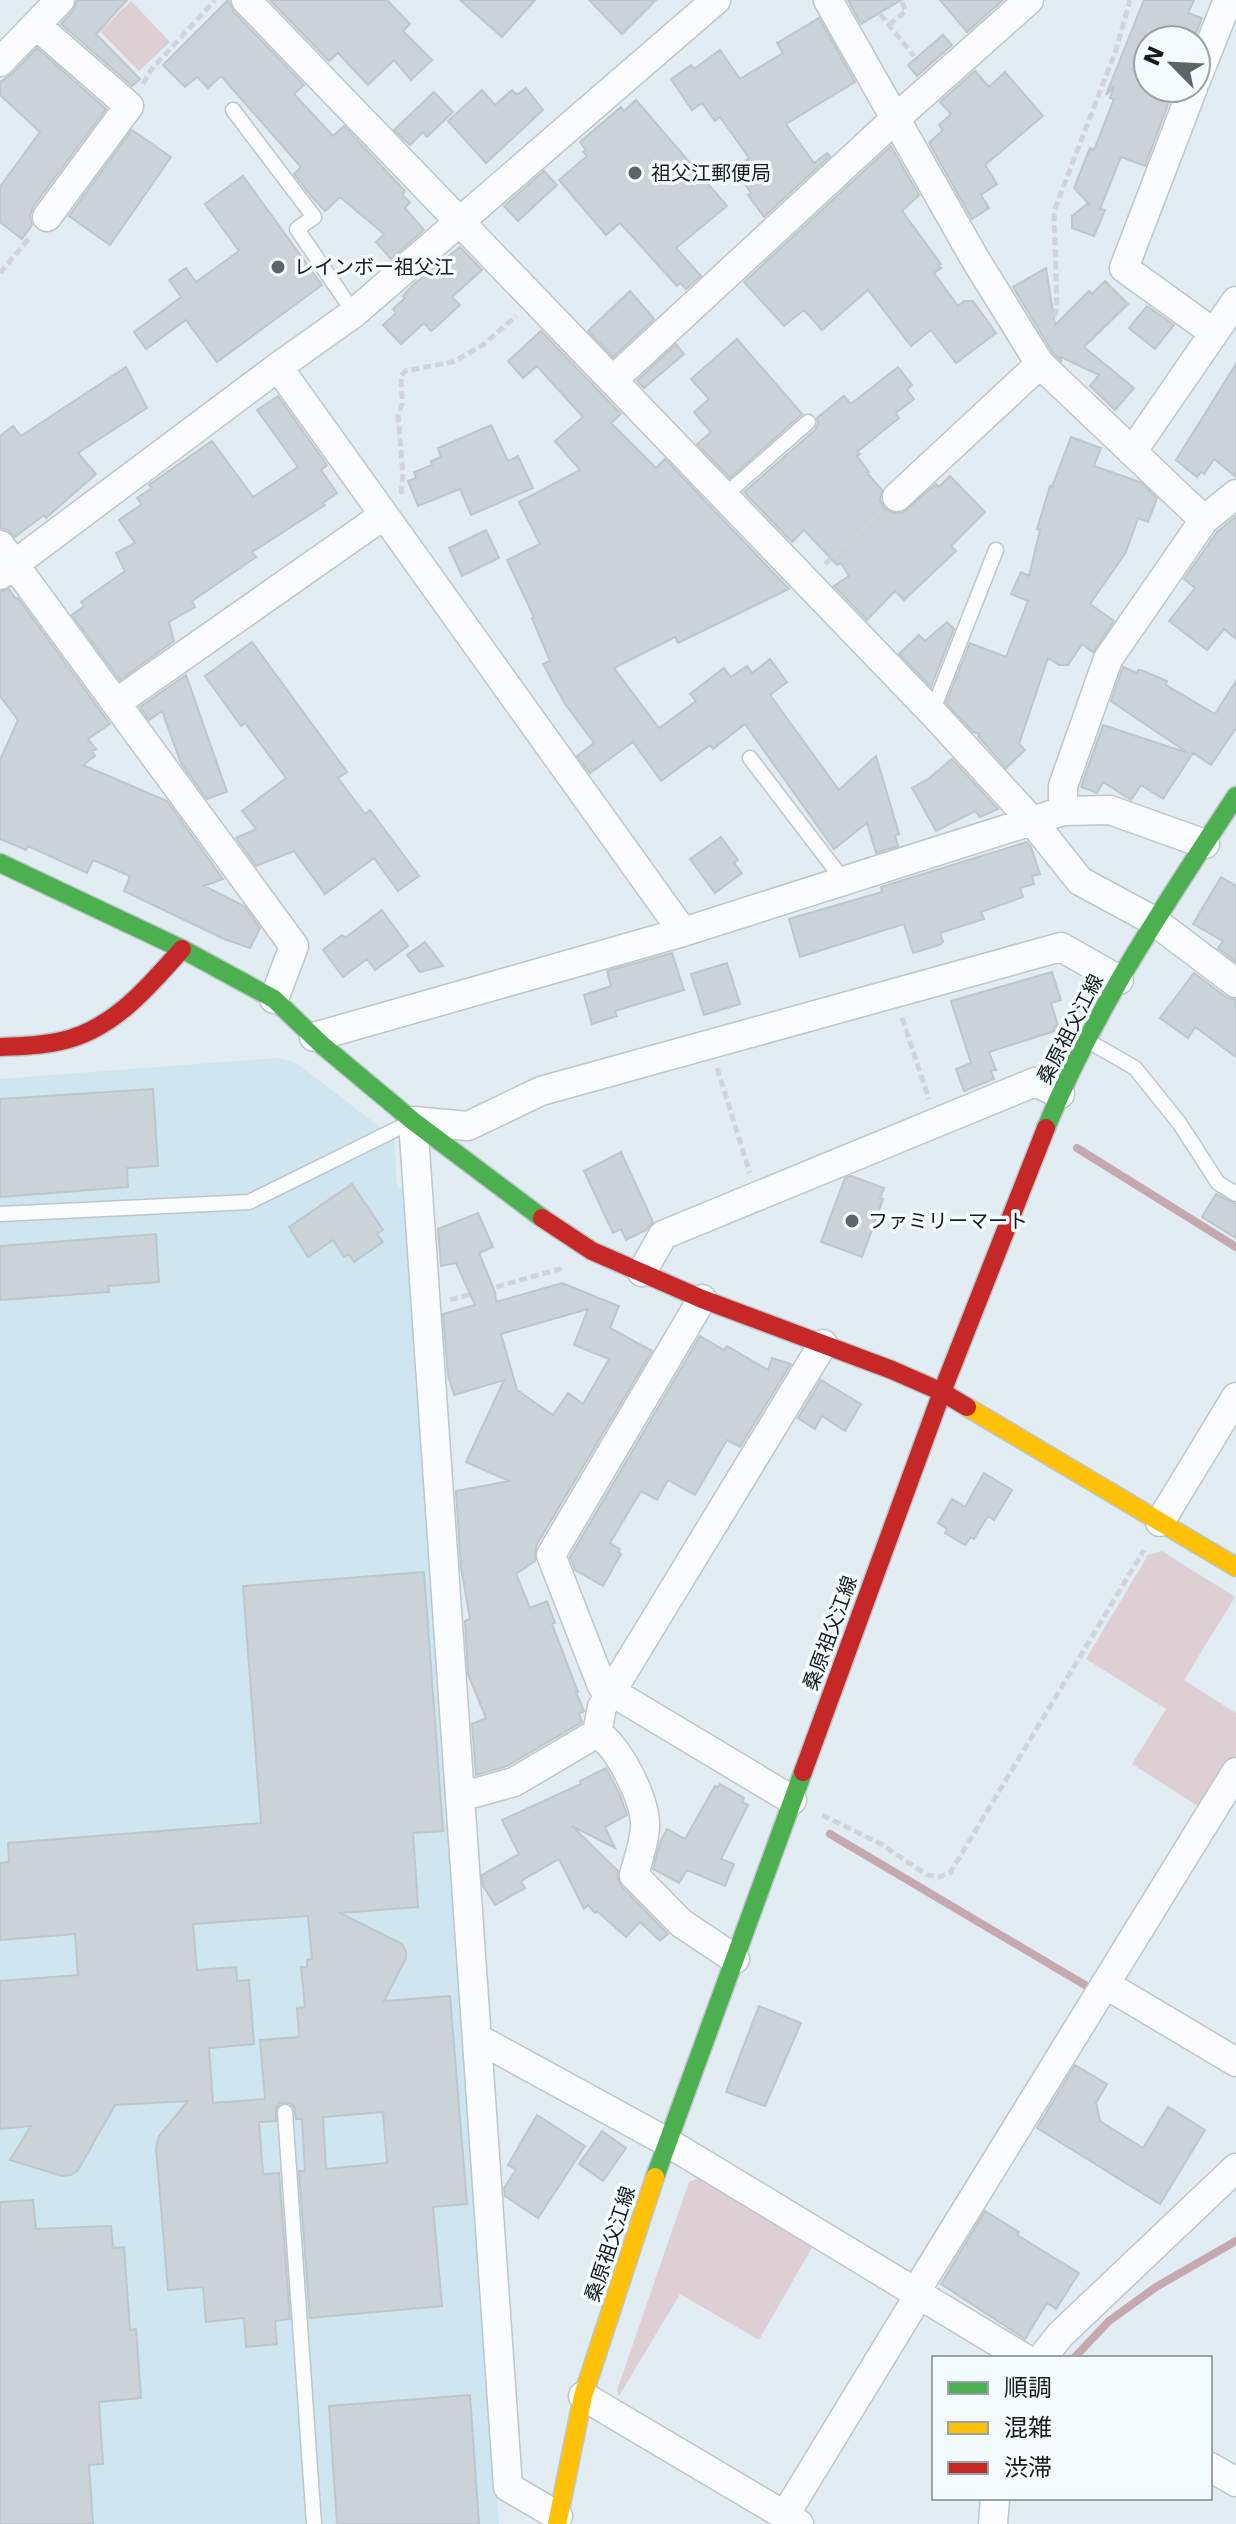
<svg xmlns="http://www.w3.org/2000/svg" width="1236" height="2524" font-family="'DejaVu Sans','Noto Sans JP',sans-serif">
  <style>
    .built { fill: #cfe5ef }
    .green { fill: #decfd4 }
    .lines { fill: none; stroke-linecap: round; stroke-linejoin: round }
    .stream { stroke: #c6a9af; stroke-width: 8 }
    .building { fill: #cad4d8; stroke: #bdc6cb; stroke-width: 2; fill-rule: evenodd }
    .lane-casing { stroke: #bdc6ca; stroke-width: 17 }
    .street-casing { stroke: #bdc6ca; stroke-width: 31 }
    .fast-casing { stroke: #bdc6ca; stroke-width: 21 }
    .slow-casing { stroke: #bdc6ca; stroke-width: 21 }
    .jam-casing { stroke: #bdc6ca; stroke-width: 21 }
    .path { stroke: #d1d4d6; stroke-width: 5; stroke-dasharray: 8 4; stroke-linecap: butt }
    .lane { stroke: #fafcfd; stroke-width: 14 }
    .street { stroke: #fafcfd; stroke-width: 28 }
    .fast { stroke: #4caf50; stroke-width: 18 }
    .slow { stroke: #ffc107; stroke-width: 18 }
    .jam { stroke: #c62828; stroke-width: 18 }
    .poi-dot { fill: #5c656a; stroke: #f2fbfe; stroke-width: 3 }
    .labels { text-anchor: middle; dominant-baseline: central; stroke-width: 7; stroke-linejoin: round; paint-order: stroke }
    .poi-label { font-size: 20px; fill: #141c20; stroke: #f2fbfe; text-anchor: start }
    .street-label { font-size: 20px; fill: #141c20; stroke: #f2fbfe }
  </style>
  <rect width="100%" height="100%" fill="#e1edf2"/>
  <!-- built -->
  <path class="built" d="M277 1058 295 1062 394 1138 397 1188H403L499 2524H0V1079Z"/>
  <!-- green -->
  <path class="green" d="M131 1 170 42 139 71 100 31Z
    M1162 1551 1235 1597 1184 1680 1236 1713V1759L1204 1810 1132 1764 1166 1709 1086 1659 1148 1555Z
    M701 2177 814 2244 759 2340 680 2294 619 2396 617 2390 689 2182Z"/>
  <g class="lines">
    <!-- stream -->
    <path class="stream" d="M1077 1148 1236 1247
      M830 1834 1090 1988
      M1074 2358 1109 2321 1156 2287 1236 2241"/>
  </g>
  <!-- building -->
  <path class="building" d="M77 0H127L96 34 140 79 132 86 61 24 73 11Z
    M228 0 234 12 304 85 294 94 333 136 344 126 405 191 402 195 410 202 405 208 424 230 391 259 376 242 384 234 340 197 325 211 311 196 294 174 301 167 221 76 208 88 197 77 185 87 163 65Z
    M270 0H387L410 24 403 31 432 60 411 80 394 60 368 85 338 53 329 61Z
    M460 0H535L502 37Z
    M589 0H656L622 34Z
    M848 0H901L861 24Z
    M940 0H1003L967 32Z
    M1144 0H1194L1188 13 1202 18 1194 38 1168 29 1164 40H1148V90L1170 99 1145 166 1121 157 1100 209 1105 210 1094 236 1072 228V216L1087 204 1090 205 1074 188 1090 148 1094 150 1114 99 1110 98 1114 87 1106 95Z
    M819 18 855 82 786 124 814 163 827 153 830 156 764 217 748 195 751 193 735 169 749 158 720 117 715 121 702 103 692 110 671 79 691 65 694 69 720 50 740 79 783 53 777 43Z
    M943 35 952 45 917 76 908 65Z
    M37 48 106 109 33 207 30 216 32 225 22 239 0 222V187L40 132 0 95V82L12 74Z
    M975 71 989 87 1005 72 1043 116 985 165 997 184 981 195 989 208 972 219 929 143 943 130 939 125 951 114 940 102Z
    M526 88 543 110 486 163 448 121 482 90 495 105 512 90 517 95Z
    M434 92 453 112 427 137 423 132 410 145 394 130Z
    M636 100 727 206 676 248 701 276 686 289 680 283 677 286 620 223 606 235 559 180 587 156 583 152 586 150 580 142 621 107 624 111Z
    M132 130 171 157 110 245 69 216Z
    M891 146 919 195 902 211 941 264 938 265 941 268 934 273 958 306 964 301H973L996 333 956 363 931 330 911 346 868 290 822 330 804 310 784 326 744 282Z
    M544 171 557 185 518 221 504 206Z
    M243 176 322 285 217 362 186 320 146 349 134 332 181 297 169 280 186 268 196 282 239 251 205 204Z
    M460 247 482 270 452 297 460 305 435 328 431 331 424 323 401 344 383 325 396 313 393 309 405 298 403 296 414 284Z
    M1046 268 1055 325 1089 291 1092 294 1105 281 1128 304 1084 347 1134 388 1115 410 1090 386 1099 375 1061 357V361L1053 353 1013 287Z
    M630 291 654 319 613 357 588 331Z
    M1147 306 1174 325 1155 349 1129 328Z
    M541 331 621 414 611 423 656 468 665 459 789 589 678 643 675 637 614 668 659 728 696 701 690 694 724 668 731 677 747 666 752 673 770 659 787 682 770 695 839 790 876 756 899 834 895 836 898 846 876 853 867 823 834 849 745 724 713 749 710 745 661 781 633 742 590 773 577 756 594 743 565 704 543 664 550 661 532 618 534 617 507 560 540 544 519 502 580 470 555 441 583 417 537 366 523 378 508 361Z
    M737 339 802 414 730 478 697 444 711 432 694 412 709 399 691 379Z
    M676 344 684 354 644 388 637 381Z
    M1236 364V477L1214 459 1204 474 1201 472 1197 477 1176 460Z
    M126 367 147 408 78 453 96 474 46 518 44 515 15 537 8 530 0 528V436L13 426 21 436Z
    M898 367 912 385 907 390 914 399 896 413 899 418 857 452 860 454 857 456 869 472 867 473 882 490 880 500 884 508 893 513H902L936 484 939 487 950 476 985 512 951 546 956 551 904 600 895 591 867 620 834 586 849 576 841 563 837 565 804 530 792 542 744 492 815 430 818 424 817 418 844 396 851 404Z
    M278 396 327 465 321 470 337 493 323 503 325 505 252 552 256 557 192 601 195 607 169 622 174 641 120 680 72 615 84 606 81 602 125 571 116 553 135 543 119 520 142 504 137 498 152 488 149 485 212 441 253 497 298 467 257 410Z
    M491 425 508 461 518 456 533 488 471 515 460 489 418 506 408 481 416 478 414 472 432 465 431 461 441 457 438 448Z
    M1071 437 1101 448 1094 466 1140 482 1157 498 1148 522 1138 518 1126 552 1090 604 1114 621 1093 652 1082 644 1068 665H1059L1048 658 1019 744 1025 750 1006 768 978 736 980 734 973 732 946 703 970 643 1006 657 1028 601 1011 594 1021 572 1029 576 1040 530 1037 529 1050 486 1052 487Z
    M1236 516V639L1224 629 1207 650 1169 621 1195 588 1184 579 1217 532Z
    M486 530 499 558 462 576 449 548Z
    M9 589 16 599 18 598 110 724 88 739 96 749 92 751 95 756 83 765 167 801 223 879 204 886 244 906 260 928 250 948 224 939 124 891 130 876 93 860 87 873 28 846 26 850 0 839V760L18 720 0 696V592Z
    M947 622 954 629 931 687 899 654 919 635 925 641Z
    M252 642 347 772 338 778 365 814 370 810 419 876 398 891 374 858 325 894 294 851 256 866 236 838 256 829 242 811 286 778 245 723 241 726 205 676Z
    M1123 667 1137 673 1138 670 1144 671 1167 681 1166 685 1215 714 1236 681V728L1211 765 1193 753 1163 799 1141 785 1131 800 1103 782 1097 793 1081 787 1103 725 1188 753 1111 701Z
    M186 675 227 792 207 799 181 763 162 711 149 720 140 707Z
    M952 759 998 809 980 817 975 811 936 831 912 788 928 779Z
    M721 837 738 860 734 863 742 873 715 893 690 859Z
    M1027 842 1031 847 1040 874 1032 876 1034 884 1020 888 1023 897 981 912 984 919 940 933 943 942 939 945 913 953 904 924 800 957 789 919 882 892 881 887Z
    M1221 877 1236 886V962L1218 948 1223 941 1193 924Z
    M382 910 408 946 375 970 367 959 343 977 323 950 342 935 345 938Z
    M425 942 443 966 420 972 407 955Z
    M672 953 684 990 615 1011 617 1016 592 1024 584 995 611 986 607 971Z
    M727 963 740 1004 704 1015 691 974Z
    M1052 972 1061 1000 1051 1003 1058 1026 1054 1027 1055 1031 989 1052 996 1070 991 1071 994 1079 964 1091 956 1069 971 1063 951 1001Z
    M1194 973 1226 997 1236 1000V1057L1195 1027 1188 1038 1160 1018Z
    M153 1089 158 1166 127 1168 128 1187 0 1197V1099Z
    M621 1152 653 1222 646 1230 626 1240 621 1229 613 1233 584 1171Z
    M851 1176 884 1188 880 1198 883 1199 862 1257 821 1242 845 1178Z
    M352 1184 383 1230 377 1234 383 1242 354 1262 349 1254 344 1257 333 1240 308 1257 289 1227Z
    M1216 1194 1236 1204V1238L1202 1217Z
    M478 1213 493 1247 479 1253 495 1292 496 1302 562 1283 619 1306 610 1328 652 1351 536 1546 535 1561 516 1574 530 1608 547 1601 555 1623 552 1624 578 1692H576L584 1711 579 1714 582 1722 507 1766 476 1775 472 1724 486 1718 468 1674 465 1621 470 1619 461 1567 456 1491 509 1481 466 1462 504 1380 454 1395 448 1375 443 1314 475 1305 456 1263 441 1266 438 1229ZM588 1309 574 1345 609 1359 583 1404 568 1393 553 1415 517 1390 501 1334Z
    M156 1234 159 1282 108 1286 109 1292 0 1300V1246Z
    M700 1336 724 1350 727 1346 768 1370 772 1358 791 1364 740 1447 727 1440 695 1495 668 1480 657 1500 641 1491 610 1543 620 1549 618 1552 621 1554 603 1586 575 1570 570 1557Z
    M821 1380 861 1404 845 1431 822 1416 815 1429 798 1418Z
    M984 1473 1012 1490 994 1520 988 1516 974 1539 971 1537 965 1545 945 1533 947 1529 938 1523 952 1499 965 1507Z
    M424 1572 443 1831 413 1833 418 1907 340 1913 402 1944 406 1951V1958L384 2001 450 1996 467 2204 433 2207 442 2306 310 2318 299 2171H305L302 2119H296L294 2107 290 2103H280L276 2108V2121L259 2122 263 2174 279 2173 290 2319 275 2321 277 2344 246 2347 244 2318 206 2322 203 2287 168 2290 156 2148 159 2136 188 2101 115 2105 78 2170 71 2175 62 2176 10 2160 31 2126 0 2129V1981L78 1975 75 1934 0 1940V1863L9 1862 8 1843 261 1823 243 1586ZM308 1916 312 1959 307 1960V1967H301L305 2007 297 2008 299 2037 260 2040 265 2099 213 2103 209 2048 254 2044 249 1980 237 1981 236 1967 197 1970 193 1924ZM383 2112 387 2163 326 2169 323 2117Z
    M606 1768 620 1795 627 1815 605 1827 615 1848 572 1826 618 1871V1880L622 1887 668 1934 660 1941 640 1922 626 1937 597 1911 595 1913 588 1905 584 1909 559 1859 521 1881 525 1888 495 1905 483 1886 482 1875 519 1854 502 1820 581 1784 580 1781Z
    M720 1784 744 1798 742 1802 748 1805 721 1859 734 1864 725 1886 687 1870 679 1883 653 1869 660 1842 667 1829 685 1839 715 1786 717 1788Z
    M759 2006 801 2023 765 2106 726 2092Z
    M1075 2065 1107 2084 1096 2103 1100 2121 1143 2148 1168 2107 1205 2130 1160 2204 1037 2128Z
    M537 2115 585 2146 538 2218 505 2196 504 2188 516 2170 508 2165Z
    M602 2131 626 2148 603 2181 579 2164Z
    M33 2200 36 2229 111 2226 113 2248 124 2247 130 2330 136 2329 141 2398 99 2402 103 2464 89 2465 93 2524H0V2202Z
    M985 2211 1019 2232 1017 2235 1079 2273 1056 2309 1047 2303 1025 2339 941 2284Z
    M470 2395 479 2524H337L329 2406Z"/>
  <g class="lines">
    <defs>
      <path id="lane" d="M233 110 314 217 297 229 354 313
        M724 496 808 422
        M932 712 996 550
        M750 758 844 881
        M1090 1042 1135 1068 1180 1124 1218 1183 1236 1194
        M0 1214 249 1202 409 1123
        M285 2112 314 2524"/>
      <path id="street" d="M246 0 932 712 1033 822 1080 881 1154 921 1236 983
        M828 0 975 259 1040 364 1204 520 1108 659 1063 786V811
        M36 25 129 106 47 217
        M0 62 60 0
        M1196 80 1228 0
        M1193 88 1124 268 1214 333
        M278 367 683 932
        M613 380 895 119 1029 0
        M1132 452 1236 301
        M897 497 1040 364
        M1204 520 1236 494
        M0 545 294 946 274 999
        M0 575 278 367 354 313 716 0
        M116 703 384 515
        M314 1037 683 932 1063 811 1110 810 1205 844
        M642 1272 663 1235 1035 1082 1060 1094
        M702 1299 551 1555 602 1686 792 1800
        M1160 1522 1236 1397
        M597 1733C619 1747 645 1799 645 1825 645 1841 638 1859 634 1875L681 1923 735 1959
        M460 1797 514 1782 597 1733 602 1707 823 1344
        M1105 1984 1236 2062
        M477 2038 667 2142 1024 2358
        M915 2293 1236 1772
        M1042 2358 1060 2335 1236 2168
        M583 2396 799 2524
        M1210 2467 1236 2482
        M785 2515 919 2295
        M558 2516 508 2487 413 1121 468 1126 541 1091 1061 947 1119 980
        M993 2524 995 2498"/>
      <path id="fast" d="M0 863 182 949 274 999 322 1045 413 1121 542 1218
        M1046 1128C1094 1009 1166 903 1236 796
        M655 2177 803 1772"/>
      <path id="slow" d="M967 1407 1236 1567
        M557 2524 583 2396 655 2177"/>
      <path id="jam" d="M0 1047C20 1046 41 1046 61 1041 113 1030 149 986 182 949
        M542 1218 592 1251 702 1299 892 1370 942 1392 967 1407
        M803 1772 942 1392 1046 1128"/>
    </defs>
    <!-- lane casing -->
    <use href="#lane" class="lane-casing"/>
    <!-- street casing -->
    <use href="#street" class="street-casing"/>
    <!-- fast casing -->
    <use href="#fast" class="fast-casing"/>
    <!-- slow casing -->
    <use href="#slow" class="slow-casing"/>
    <!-- jam casing -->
    <use href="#jam" class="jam-casing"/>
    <!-- path -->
    <path class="path" d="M880 14 914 56
      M889 25 906 11 901 0
      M143 84 151 70 215 0
      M0 273 30 237
      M1050 328 1057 309 1054 211 1116 50 1130 0
      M401 494 403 475 398 415 402 404 401 376 405 371 453 362 483 345 516 316
      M825 564 879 514
      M902 1018 929 1099
      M717 1068 750 1173
      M450 1300 563 1268
      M822 1815 881 1844 927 1875 939 1877 950 1873 1144 1550"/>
    <!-- lane -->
    <use href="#lane" class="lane"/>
    <!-- street -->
    <use href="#street" class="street"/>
    <!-- fast -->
    <use href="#fast" class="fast"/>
    <!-- slow -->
    <use href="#slow" class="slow"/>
    <!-- jam -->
    <use href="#jam" class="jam"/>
  </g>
  <!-- markers -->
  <g class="poi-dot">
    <circle cx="635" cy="173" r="8"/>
    <circle cx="278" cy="267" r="8"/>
    <circle cx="852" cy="1221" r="8"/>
  </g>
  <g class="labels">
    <!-- poi labels -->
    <g class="poi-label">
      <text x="651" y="173">祖父江郵便局</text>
      <text x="294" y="267">レインボー祖父江</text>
      <text x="868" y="1221">ファミリーマート</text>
    </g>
    <!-- street labels -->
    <g class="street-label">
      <text transform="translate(1070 1029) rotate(-63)">桑原祖父江線</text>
      <text transform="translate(830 1633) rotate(-70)">桑原祖父江線</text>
      <text transform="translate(610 2244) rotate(-72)">桑原祖父江線</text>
    </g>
  </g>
  <!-- legend -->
  <rect x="932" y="2356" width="280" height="144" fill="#f2fbfe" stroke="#99a2a5" stroke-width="2"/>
  <rect x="948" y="2382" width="40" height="12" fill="#4caf50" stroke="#99a2a5" stroke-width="2"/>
  <text x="1004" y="2396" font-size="24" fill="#141c20">順調</text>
  <rect x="948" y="2422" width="40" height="12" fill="#ffc107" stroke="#99a2a5" stroke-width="2"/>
  <text x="1004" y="2436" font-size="24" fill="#141c20">混雑</text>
  <rect x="948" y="2462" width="40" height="12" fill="#c62828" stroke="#99a2a5" stroke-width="2"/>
  <text x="1004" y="2476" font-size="24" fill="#141c20">渋滞</text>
  <!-- north arrow -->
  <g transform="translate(1172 64) rotate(294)"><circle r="38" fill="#f2fbfe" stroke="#99a2a5" stroke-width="2"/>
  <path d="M0-6L14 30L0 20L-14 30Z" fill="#5c656a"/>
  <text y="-12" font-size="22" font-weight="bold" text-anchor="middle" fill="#141c20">N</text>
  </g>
</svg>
